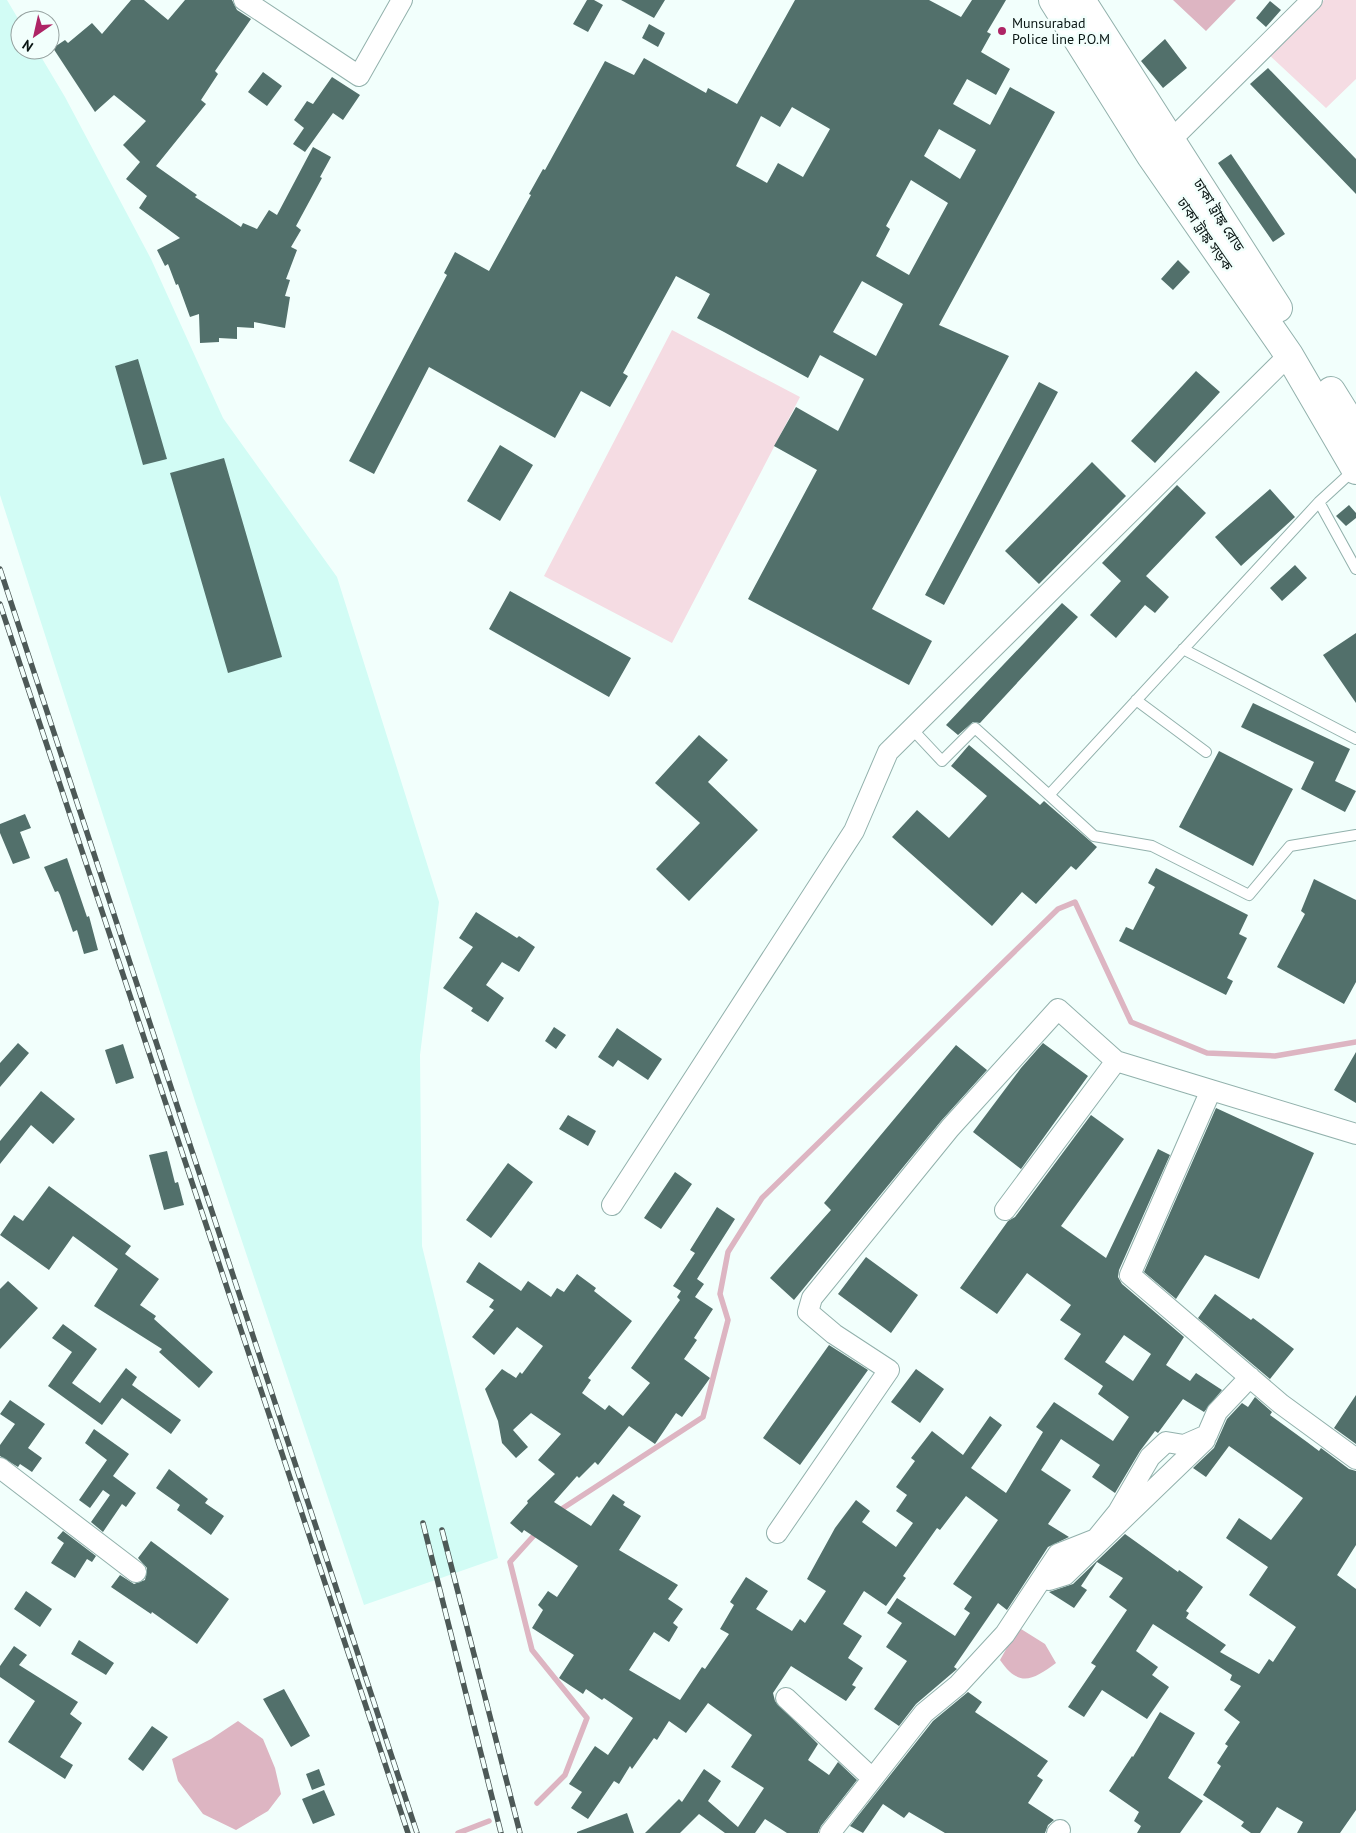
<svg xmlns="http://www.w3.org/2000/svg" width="1356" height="1833" font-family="'PT Sans','Noto Sans Bengali',sans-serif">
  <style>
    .built { fill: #d2fcf5 }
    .green { fill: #f5dce3 }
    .water { fill: #ddb5c2 }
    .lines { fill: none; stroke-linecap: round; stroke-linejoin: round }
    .stream { stroke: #ddb5c2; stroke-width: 5.5 }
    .building { fill: #52706b; fill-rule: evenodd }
    .lane-casing { stroke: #92b1ac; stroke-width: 12 }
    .street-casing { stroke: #92b1ac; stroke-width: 22 }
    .secondary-casing { stroke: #92b1ac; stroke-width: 30 }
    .lane { stroke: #fff; stroke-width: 10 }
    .street { stroke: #fff; stroke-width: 20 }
    .secondary { stroke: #fff; stroke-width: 28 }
    .rail-casing { stroke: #4d5957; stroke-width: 5.5 }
    .rail { stroke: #f2fffc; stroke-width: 4; stroke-dasharray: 11; stroke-linecap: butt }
    .poi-dot { fill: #ae2465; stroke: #f2fffc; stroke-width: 2 }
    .labels { text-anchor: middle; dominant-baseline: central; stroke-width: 5; stroke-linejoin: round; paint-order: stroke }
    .poi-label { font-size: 14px; fill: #091513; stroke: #f2fffc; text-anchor: start }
    .street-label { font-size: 14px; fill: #091513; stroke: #f2fffc }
  </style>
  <rect width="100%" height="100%" fill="#f2fffc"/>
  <!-- built -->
  <path class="built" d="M0 0H7L20 22V50H37L65 97 151 259 223 418 337 577 439 902 420 1055 422 1246 498 1558 364 1605 195 1101 0 495Z"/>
  <!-- green -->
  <path class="green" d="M1324 0H1356V79L1326 108 1268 54Z
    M672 330 800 397 672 643 544 576Z"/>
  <!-- water -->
  <path class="water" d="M1173 0H1236L1206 31Z
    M1021 1629 1045 1644 1056 1663C1033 1680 1019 1688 1000 1660L1009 1644Z
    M238 1721 263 1739 275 1768 281 1794 268 1811 236 1830 203 1814 178 1781 172 1759 211 1739Z"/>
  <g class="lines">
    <!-- stream -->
    <path class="stream" d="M557 1512 703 1417 728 1320 720 1294 728 1252 762 1198 1058 909 1075 902 1131 1022 1207 1053 1275 1056 1356 1042
      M537 1803 565 1775 587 1718 532 1650 510 1562 538 1531
      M458 1833 489 1821"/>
  </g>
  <!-- building -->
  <path class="building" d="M131 0H144L168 20 185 0H232L237 10 251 19 215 71 218 74 201 100 206 104 156 166 197 195 195 197 241 227 243 223 257 229 269 210 277 215 313 147 331 157 320 177 322 178 296 226 301 230 291 247 297 250 286 279 290 280 285 296 290 297 285 328 254 322V328L237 327V339L219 338V342L200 343 199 314 190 317 178 284 176 285 168 264 165 266 157 250 180 238 139 208 147 196 126 179 140 162 123 145 146 121 114 95 95 112 53 48 65 40 68 43 92 23 102 34Z
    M587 0H594L603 5 588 32 573 24Z
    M621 0H665L654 18Z
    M795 0H929L961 17 972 0H1006L987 32 991 34 981 52 1010 69 996 95 967 79 953 104 990 125 1010 87 1055 112 939 325 1009 356 872 609 932 641 909 685 748 599 817 470 774 446 796 407 838 431 864 379 820 355 808 378 724 332 697 318 710 294 676 276 623 373 628 376 610 407 581 391 555 438 429 367 374 474 349 461 447 275 444 273 455 252 489 271 531 195 529 194 543 169 545 170 605 61 634 75 644 58 706 93 708 88 737 104ZM792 107 830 129 803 177 778 163 767 183 736 166 761 116 780 127ZM939 129 976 150 960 179 924 156ZM911 180 948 203 909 275 876 256 890 229 886 226ZM862 281 903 304 876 356 833 332Z
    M1270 1 1281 10 1266 27 1256 18Z
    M649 24 665 33 658 47 642 38Z
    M1165 39 1187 68 1163 88 1141 61Z
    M1268 68 1356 159V194L1250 84Z
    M263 72 282 86 267 106 248 92Z
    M332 77 360 95 343 120 333 113 305 152 293 144 304 128 294 120 307 101 313 104Z
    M1231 154 1285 234 1273 242 1218 163Z
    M1178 260 1190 272 1173 290 1161 279Z
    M138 359 167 459 143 465 115 366Z
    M1196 371 1220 392 1155 463 1131 441Z
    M1039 382 1058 392 944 605 925 595Z
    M500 445 533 465 500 521 467 501Z
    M224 458 282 657 228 673 170 473Z
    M1092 462 1126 496 1039 584 1005 551Z
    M1177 485 1206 513 1146 576 1169 597 1155 613 1145 605 1116 638 1090 615 1121 581 1102 563Z
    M1270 489 1295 517 1241 566 1215 537Z
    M1349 505 1356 513V518L1346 526 1336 516Z
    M1295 565 1307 578 1282 601 1270 588Z
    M510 591 631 658 609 697 489 629Z
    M1062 603 1078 617 980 723 973 722 958 735 946 725Z
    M1356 633V703L1323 655Z
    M1253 703 1350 749 1335 781 1356 791 1345 812 1301 789 1314 762 1241 727Z
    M699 735 728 760 708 782 758 830 689 901 656 869 700 823 655 783Z
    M969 745 1040 805 1044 801 1097 847 1076 870 1071 866 1036 904 1022 892 992 926 892 837 917 810 949 838 987 796 951 766Z
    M1219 751 1293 789 1253 866 1179 827Z
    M25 814 31 828 20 832 30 858 13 864 0 833V824Z
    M67 858 87 917 89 916 98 950 84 954 77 930 73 932 60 895 58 891 55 892 44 867Z
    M1156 868 1248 915 1239 934 1247 938 1227 978 1233 981 1226 995 1119 941 1126 927 1133 930 1155 887 1148 883Z
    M1314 879 1356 900V982L1344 1004 1277 967 1305 914 1301 911Z
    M476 912 517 938 519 936 535 947 519 972 502 962 486 985 504 998 488 1022 471 1011 473 1008 443 988 473 947 459 938Z
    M554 1027 566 1035 556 1049 545 1041Z
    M617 1028 662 1059 648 1080 618 1060 613 1067 598 1057Z
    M18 1043 29 1053 0 1087V1063Z
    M1043 1043 1088 1076 1021 1169 973 1132 1021 1068Z
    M123 1044 134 1078 116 1084 105 1050Z
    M956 1045 987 1070 941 1121 794 1300 770 1278 831 1210 824 1203Z
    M1356 1052V1103L1334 1090Z
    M41 1091 75 1119 53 1144 31 1125 0 1164V1141Z
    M1216 1108 1314 1153 1259 1279 1205 1255 1176 1299 1144 1272Z
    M568 1115 596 1131 588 1146 559 1129Z
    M1091 1115 1124 1139 1061 1226 1106 1258 1158 1149 1170 1155 1119 1270 1118 1277 1122 1284 1184 1337 1166 1365 1190 1381 1196 1373 1222 1390 1204 1412 1183 1399 1158 1433 1155 1431 1140 1451 1115 1493 1092 1477 1100 1465 1061 1439 1041 1470 1071 1490 1048 1524 1069 1537 1048 1547 1007 1610 998 1603 954 1667 957 1669 916 1704 899 1726 874 1709 907 1661 886 1647 902 1623 887 1613 897 1598 955 1636 970 1613 964 1609 972 1597 953 1584 998 1520 966 1496 940 1530 937 1528 903 1576 906 1578 886 1606 864 1591 843 1624 862 1636 848 1658 863 1668 852 1685 856 1687 846 1701 791 1666 773 1693 775 1701 818 1744 808 1760 829 1775 838 1762 857 1780 821 1826 818 1833H787L765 1819 755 1833H725L699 1814 680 1833H645L679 1799 682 1802 704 1769 721 1781 708 1801 738 1827 764 1788 731 1767 752 1735 708 1703 686 1733 669 1721 657 1740 654 1738 632 1769 630 1766 619 1784 614 1781 588 1819 571 1808 582 1792 569 1784 595 1746 608 1755 633 1718 604 1698 602 1700 586 1689 583 1694 559 1678 574 1655 532 1628 543 1610 538 1605 548 1591 557 1597 578 1566 524 1530 522 1533 510 1523 528 1503 527 1501 555 1474 538 1460 561 1434 531 1413 513 1430 528 1447 516 1458 502 1443 498 1421 485 1389 502 1369 516 1378 520 1372 522 1374 543 1346 517 1327 494 1355 472 1337 494 1310 489 1307 494 1300 466 1282 479 1262 521 1291 528 1281 551 1297 557 1288 564 1292 577 1274 596 1288 594 1291 632 1321 588 1378 591 1380 582 1393 605 1410 609 1405 623 1416 650 1383 631 1368 680 1300 677 1297 681 1291 673 1286 695 1253 690 1250 717 1207 735 1219 697 1279 704 1284 695 1297 713 1309 694 1338 697 1340 684 1359 710 1378 682 1417 676 1413 655 1444 629 1426 598 1465 595 1462 579 1478 577 1476 554 1502 591 1526 613 1494 625 1502 623 1505 641 1516 619 1550 678 1585 668 1599 683 1609 673 1623 678 1627 669 1642 654 1632 629 1670 680 1700 702 1667 705 1669 729 1634 720 1629 734 1605 730 1602 746 1577 768 1591 756 1609 792 1631 800 1619 805 1623 826 1591 807 1579 835 1528 856 1500 870 1511 862 1522 896 1547 913 1523 896 1511 907 1495 896 1487 915 1461 911 1458 932 1431 963 1455 990 1416 1002 1425 971 1468 1006 1493 1043 1432 1036 1427 1054 1402 1113 1441 1129 1417 1098 1394 1103 1386 1064 1359 1081 1334 1060 1320 1071 1305 1027 1273 997 1314 960 1288 1008 1221 1015 1217ZM1124 1335 1151 1354 1133 1381 1105 1362Z
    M167 1151 175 1183 178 1182 184 1205 164 1210 149 1155Z
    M508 1163 533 1182 491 1238 466 1220Z
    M675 1172 692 1184 661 1229 644 1218Z
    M49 1186 131 1246 125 1254 159 1279 140 1305 156 1316 154 1319 213 1372 199 1388 159 1352 162 1349 94 1306 118 1269 73 1236 49 1270 0 1235 14 1215 23 1221Z
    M866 1257 918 1295 891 1333 838 1294Z
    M8 1281 38 1308 0 1349V1289Z
    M1215 1294 1251 1320 1253 1318 1294 1349 1270 1379 1198 1318Z
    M63 1324 97 1349 72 1383 100 1403 126 1368 137 1377 132 1385 181 1420 171 1434 122 1398 102 1425 48 1386 72 1352 52 1338Z
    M829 1345 868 1370 800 1465 763 1438Z
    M916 1369 944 1389 920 1423 891 1402Z
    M1356 1395V1444L1334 1428Z
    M1255 1397 1272 1412 1270 1415 1307 1442 1319 1451 1321 1448 1349 1469 1356 1471V1545L1337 1575 1356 1589V1810L1340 1833H1297L1303 1822 1277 1807 1260 1833H1251L1241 1826 1244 1822 1203 1795 1221 1766 1217 1763 1228 1746 1225 1744 1240 1722 1224 1710 1241 1686 1230 1680 1232 1675 1153 1624 1136 1651 1158 1667 1152 1675 1169 1687 1147 1719 1102 1690 1084 1717 1068 1707 1096 1666 1091 1663 1127 1610 1109 1597 1123 1578 1097 1562 1081 1586 1087 1590 1074 1608 1049 1592 1073 1584 1125 1534 1178 1572 1179 1570 1203 1587 1186 1611 1189 1613 1186 1618 1226 1645 1220 1652 1259 1674 1269 1659 1273 1662 1296 1627 1249 1595 1268 1567 1226 1538 1239 1518 1271 1540 1303 1498 1229 1446 1206 1477 1193 1468 1214 1448 1227 1419 1242 1403 1248 1407Z
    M10 1400 45 1424 28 1448 42 1458 32 1472 20 1464 18 1467 0 1456V1445L15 1424 0 1414Z
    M94 1429 129 1454 113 1476 136 1493 126 1507 122 1504 103 1532 91 1522 110 1495 103 1490 90 1508 79 1500 107 1460 85 1443Z
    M169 1469 208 1499 205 1503 224 1516 211 1535 177 1510 180 1505 156 1488Z
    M63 1531 96 1556 92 1562 87 1559 75 1578 51 1563 64 1543 57 1538Z
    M151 1541 229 1599 197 1644 152 1612 151 1614 111 1587 120 1575 134 1584 145 1580 147 1568 138 1558Z
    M26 1591 52 1609 40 1627 14 1609Z
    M79 1640 114 1663 106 1675 71 1654Z
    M14 1646 27 1655 19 1665 78 1702 70 1714 82 1723 60 1757 73 1765 65 1779 8 1742 35 1701 0 1677V1666Z
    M284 1689 310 1736 291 1747 263 1699Z
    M968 1692 982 1702 975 1712 1048 1761 1037 1776 1043 1780 1028 1803 1054 1820 1048 1825 1045 1833H945L909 1812 904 1818 883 1804 863 1833 850 1826 933 1721Z
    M1160 1712 1195 1733 1168 1778 1203 1801 1180 1833H1137L1141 1826 1134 1821 1139 1812 1109 1791 1132 1756 1133 1757Z
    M152 1726 168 1737 143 1771 128 1759Z
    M319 1769 325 1785 312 1790 306 1774Z
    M324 1790 335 1815 313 1824 302 1799Z
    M627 1813 634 1833H577V1832Z"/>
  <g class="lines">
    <defs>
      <path id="lane" d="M1319 502 1355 469
        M1183 649 1356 739
        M1136 700 1206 752
        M912 729 942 761 975 728 1049 795 1319 502 1356 569
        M1049 795 1094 836 1152 846 1249 895 1290 846 1356 835"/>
      <path id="street" d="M244 0 359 76 402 0
        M1171 140 1312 0
        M1356 1134 1211 1090 1130 1275 1281 1404 1356 1459
        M612 1205 854 831 888 752 1289 355
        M1005 1210 1116 1061 1211 1090
        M0 1468 136 1572
        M777 1533 889 1370 834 1334 808 1312 812 1298 950 1128 1058 1009 1116 1061
        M1049 1580 1065 1575 1205 1440
        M786 1698 872 1778
        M830 1833 924 1713 958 1685 1005 1634 1058 1554 1096 1539 1118 1512 1150 1457 1166 1442 1184 1445 1207 1435 1217 1412 1250 1377
        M1057 1833 1060 1830"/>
      <path id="secondary" d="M1053 0 1151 156 1289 355 1356 470
        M1081 0 1278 308
        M1331 391 1356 431"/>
    </defs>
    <!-- lane casing -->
    <use href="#lane" class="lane-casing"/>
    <!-- street casing -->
    <use href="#street" class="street-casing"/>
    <!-- secondary casing -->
    <use href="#secondary" class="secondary-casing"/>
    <!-- lane -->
    <use href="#lane" class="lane"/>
    <!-- street -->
    <use href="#street" class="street"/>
    <!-- secondary -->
    <use href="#secondary" class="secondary"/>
    <defs>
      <path id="rail" d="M0 569 417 1833
        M0 604 408 1833
        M423 1523 501 1833
        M442 1530 520 1833"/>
    </defs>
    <!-- rail casing -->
    <use href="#rail" class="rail-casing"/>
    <!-- rail -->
    <use href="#rail" class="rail"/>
  </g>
  <!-- markers -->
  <circle class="poi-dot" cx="1002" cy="31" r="5"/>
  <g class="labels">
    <!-- poi labels -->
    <g class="poi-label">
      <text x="1012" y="23">Munsurabad<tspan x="1012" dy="16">Police line P.O.M</tspan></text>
    </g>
    <!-- street labels -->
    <g class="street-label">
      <text transform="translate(1219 215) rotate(58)">ঢাকা ট্রাঙ্ক রোড</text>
      <text transform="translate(1205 234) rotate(55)">ঢাকা ট্রাঙ্ক সড়ক</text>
    </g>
  </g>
  <!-- north arrow -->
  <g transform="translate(35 35) rotate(214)"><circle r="24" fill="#f2fffc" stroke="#95a19f"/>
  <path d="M0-4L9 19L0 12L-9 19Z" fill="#ae2465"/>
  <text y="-8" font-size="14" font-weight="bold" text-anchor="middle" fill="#091513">N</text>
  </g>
</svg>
